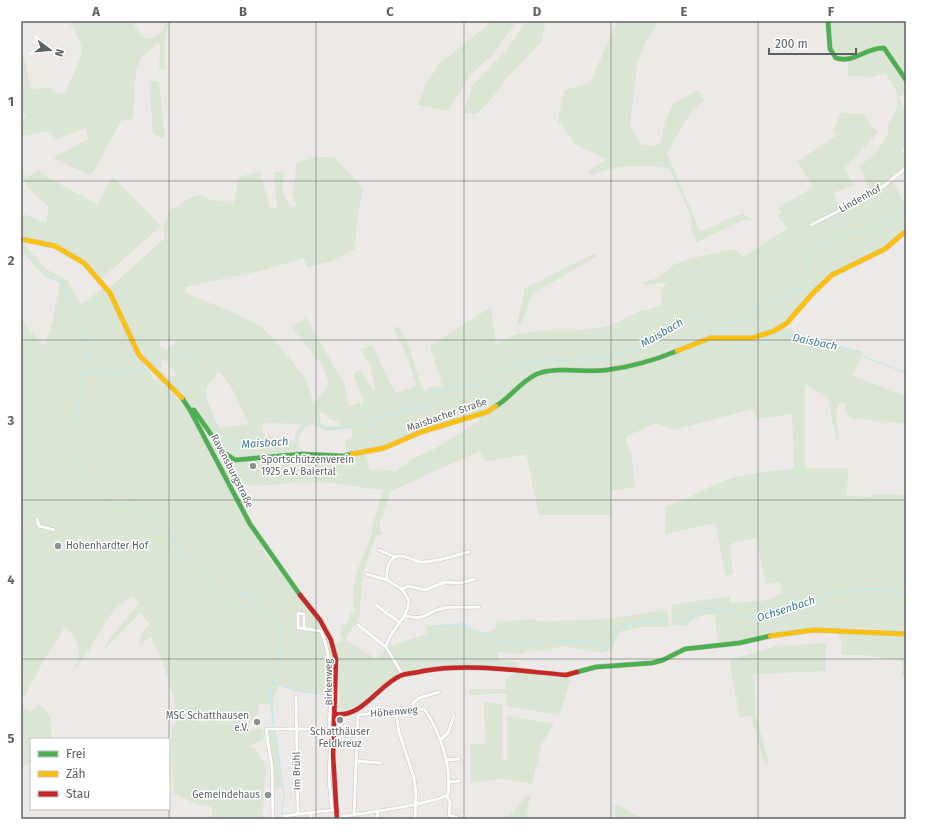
<svg xmlns="http://www.w3.org/2000/svg" width="927" height="840" font-family="'Fira Sans',sans-serif">
  <style>
    .green { fill: #dae6d3; fill-rule: evenodd }
    .lines { fill: none; stroke-linecap: round; stroke-linejoin: round }
    .stream { stroke: #bdeaf3; stroke-width: 1 }
    .street-casing { stroke: #c8c7c6; stroke-width: 4 }
    .fast-casing { stroke: #c8c8c8; stroke-width: 5.5 }
    .slow-casing { stroke: #c8c8c8; stroke-width: 5.5 }
    .jam-casing { stroke: #c8c8c8; stroke-width: 5.5 }
    .street { stroke: #fcfcfb; stroke-width: 3 }
    .fast { stroke: #4caf50; stroke-width: 4.5 }
    .slow { stroke: #ffc107; stroke-width: 4.5 }
    .jam { stroke: #c62828; stroke-width: 4.5 }
    .grid { fill: none; stroke: #5c6164; stroke-width: 1; stroke-opacity: 0.55 }
    .poi-dot { fill: #8e9192; stroke: #fff; stroke-width: 1.5 }
    .labels { text-anchor: middle; dominant-baseline: central; stroke-width: 3; stroke-linejoin: round; paint-order: stroke }
    .street-label { font-size: 10px; fill: #5c6164; stroke: #fff }
    .poi-label { font-size: 10px; fill: #5c6164; stroke: #fff; text-anchor: start }
    .water-label { font-size: 11px; font-style: italic; fill: #3e7b90; stroke: #fff }
    .neatline { fill: none; stroke: #5c6164; stroke-width: 1.5 }
    .grid-label { font-size: 13px; text-anchor: middle; font-weight: bold; fill: #5c6164 }
  </style>
  <rect width="100%" height="100%" fill="#ece9e6"/>
  <!-- green -->
  <path class="green" d="M68 21H132L141 36 150 39 162 32 166 21H170L165 36V70L159 69 160 45 158 43 141 58 136 70 133 119 121 121 92 174 89 175 53 158 88 139 86 128 56 139 48 131 21 136V119L26 116 21 109 23 79 21 51 23 52 31 90 50 87 54 92 60 94 66 92C70 80 81 61 82 50 82 41 73 29 68 21Z
    M493 21H517L493 54 469 76 448 111 418 105 426 84 440 63Z
    M527 21H547L545 25 542 41 508 77 489 102 476 114 464 112 472 86 506 50Z
    M617 21H658L643 47 637 67 630 126 641 145 654 146 661 143 665 121 674 103 698 90 704 100 691 112 667 153 699 229 702 231 732 217 744 214 753 221 743 220 697 242 691 232V217L669 168C640 165 619 164 591 175L589 171 606 159 576 145 558 121 564 90 590 83Z
    M827 21H906V93L899 97 906 112V147L901 150 906 158V167L891 179 906 206V229L883 248 830 275 786 323 773 330 754 337H722L704 338 665 355 637 363 599 370 538 372 520 383 500 403 483 412 418 432 388 446 346 454V440L353 438 351 428 327 431 315 426V423C307 423 304 428 301 434L298 435 300 453 239 460V462L303 456 342 457 366 454 370 469 390 470 395 472 408 463V461L434 449 475 424 480 417 509 399 527 380 535 375 545 373 604 372 633 366 679 352 708 341 726 339 749 340 764 337 786 326 799 335 861 352 863 354 853 376 906 396V424L850 418 846 412V404L841 402C831 414 841 429 837 443L828 398 805 384V468H848L847 496 872 497V494L906 495V633L865 628 812 629 780 632 742 641 718 644 715 615C701 614 695 617 685 626L673 625 671 610 672 605 729 596 731 603 762 601 782 594 779 582 766 584 756 538 734 542 730 547 733 574 726 576 715 523 665 534 666 506C683 501 696 494 712 486 737 474 766 471 794 469L792 414 757 419 753 409 673 430 656 423 625 437 632 458 635 487 610 491 612 515H539L526 454 485 462 480 451 391 491 379 524 382 535H376L363 572 359 618 345 639 376 659 388 647 426 634 427 626 461 623C471 632 483 635 495 629L497 622 530 619 542 621 610 619 667 609 669 627H642L619 632 613 647 604 653 562 646 547 651 531 650 521 654 498 652V660L518 662 517 670 455 666 403 672 379 687 362 703 351 709 339 711 340 699 335 645 344 639 341 638V625L347 624 350 614 355 611C348 584 364 555 373 531H371L383 490C360 488 334 482 310 482 290 482 245 491 229 479 221 473 212 448 207 439L214 443 225 455V451L205 426 196 408 189 406 182 395 144 356 131 335 115 297 109 288 165 238 163 228 171 209C173 207 177 207 179 206 188 199 191 195 203 195L210 200 233 203 239 177 260 171 270 208H277L273 172 284 171 282 190 290 207 297 206 292 195 297 163 313 157H334L363 188 356 228 355 249 333 261 307 267 304 258 260 271 185 287 186 293 234 313 260 326 272 337 306 379 314 404 329 384 323 366 291 327 306 318 344 384 349 406 363 402 353 373 360 370 374 391 375 388 370 365 360 349 372 345 395 393 416 386 409 361 394 329 398 326 408 343 423 392 429 388 442 386 430 346 491 307 496 344C529 322 572 336 608 326 618 324 626 316 636 313 644 309 654 310 662 304L660 290 667 283 643 285V283L657 278 675 264 693 258 734 249 744 257 787 228 777 215 782 212 778 208 813 187 797 162 836 136 833 131 841 113 863 114 878 133 844 169 854 185 833 193 840 209 872 193 859 167 878 150 889 132 887 125C904 104 899 92 885 73L872 77 848 76V62C825 61 828 39 827 21ZM172 338H177L174 344 166 350 159 346 160 341H169ZM162 358 178 376 167 377 161 370ZM219 372C238 390 236 404 249 422L248 424 219 428C215 421 213 415 210 408 202 387 205 389 219 372ZM319 412 326 413 330 420 340 421V426L326 427 321 424ZM263 423 302 424 295 435V443H273V436L263 435Z
    M149 81 159 82 165 137 163 139 153 132Z
    M21 164 24 166 23 172 26 178 38 170 47 177 97 204 113 177 161 226 101 279C72 251 62 243 21 237V213L46 223 49 207C34 193 21 186 21 164Z
    M21 241 46 269 67 280 81 305 104 287 145 367 158 383 157 378 187 408 235 501 267 556 318 621 325 633 332 648 334 694 297 692 279 685 273 699V712L283 788H275L269 733V728L273 726 270 704H258L259 713 255 716 246 728 249 730 263 729 264 739 248 746 256 750 267 767 264 784 263 817 261 819H210L213 812 210 806 197 804 174 794 171 729 178 718C172 690 165 662 151 637L139 645 142 633 150 624 141 614H139L102 652 108 641 139 603 133 596C111 608 104 625 92 645 86 656 77 665 71 675 81 654 84 644 65 627L44 660 21 703V320L44 345 52 324 60 283 42 274 21 250Z
    M595 253 597 256 532 294 521 325H517L525 288Z
    M837 631 906 636V677L902 676V661L865 655H842L841 641Z
    M826 643V671L754 674 755 712 769 764 765 765 751 715 740 718 729 661 776 646Z
    M516 672 559 678 571 676 560 715 507 706 506 693 469 695V689H506V679Z
    M484 702 502 704V759H507V716L554 724 542 743 532 784 503 779 471 782 470 744H485Z
    M38 704C52 712 51 724 52 739H31V762L21 768V705L31 712Z
    M526 795 530 796 526 819H505L520 804Z
    M614 805 620 806 642 819H616Z"/>
  <g class="lines">
    <!-- stream -->
    <path class="stream" d="M21 249 45 275 50 279 60 280 63 284 66 300 84 332 88 368 84 377 74 422 73 438 76 458 105 497 118 506H123L129 501 155 516 171 537
      M812 284 805 254 906 210
      M752 310 768 332
      M771 334 802 337 861 352
      M863 355 867 358 906 373
      M161 356 174 346 178 352 187 356 189 362 197 365 198 375 205 383V400L212 416 230 446 269 442 296 441 302 428 309 424
      M151 366 156 361
      M88 372C108 371 128 372 147 369
      M483 384 500 370 517 364 607 357 644 346 688 317C707 310 706 323 721 328L745 312 792 291 810 286
      M315 424C343 436 369 421 396 413 405 410 416 408 426 406L427 403 428 394 432 391 479 386
      M171 538 180 553 200 564 220 601 228 603 244 593H249L264 612 277 621 281 633V650L277 669 270 689 273 725
      M673 618 684 622 689 621 697 610 703 608 715 611 730 610 753 620 845 590 880 589 906 594
      M552 642 582 640 606 646 613 643 616 631 620 626 668 618
      M395 659C413 652 431 651 432 629L436 626 466 625 503 643 515 644 543 642
      M272 683 297 691 327 695
      M342 695 345 694C361 682 374 668 392 660
      M275 731 284 792 282 814
      M282 818 283 819"/>
    <defs>
      <path id="street" d="M811 225 876 192 906 168
        M37 519 39 526 54 530
        M379 550 395 557
        M366 574 387 580
        M402 589 408 586 425 590 445 582 460 583 475 579
        M376 605 399 622
        M405 616C428 621 425 612 444 608 455 606 468 608 479 607
        M358 625 386 647
        M304 629V614L298 613V628L321 631C334 662 331 694 329 728
        M403 675 386 647C390 629 408 619 409 601L402 589 387 580C386 568 389 552 406 557 410 558 416 561 420 562 434 563 456 555 469 552
        M296 697 298 814
        M413 708V703L419 698 439 692
        M396 711 399 732 414 778 416 794 415 819
        M331 728 329 779 332 810
        M440 740 448 733 454 716
        M446 760 459 759
        M356 761 381 763
        M448 782 459 781
        M447 796 450 802 449 815 461 819
        M354 815 358 715
        M283 816 333 810
        M337 817C354 815 440 803 448 794 452 767 440 732 425 710L413 708 358 715
        M273 819 272 767 266 729H335
        M310 819 312 813
        M377 819 378 812"/>
      <path id="fast" d="M828 21 830 49 836 58C854 64 866 47 884 48L906 80
        M182 398 190 410 250 524 300 595
        M496 406C511 397 521 381 537 374 555 366 586 373 607 370 630 367 655 360 677 351
        M190 410H194L224 453 235 460 302 454 344 456 352 454
        M577 672 596 667 652 663 663 660 685 649 739 643 770 636"/>
      <path id="slow" d="M21 239 55 246 84 263 110 293 139 355 182 398
        M677 351 710 338H752L774 331 787 323 813 293 832 275 885 249 906 231
        M352 454 384 448 421 432 487 412 496 406
        M770 636 813 630 906 634"/>
      <path id="jam" d="M300 595 320 620 331 640 336 659 333 755 337 819
        M336 714C362 718 379 684 402 675 409 673 417 673 423 671 470 663 519 671 566 675L577 672"/>
    </defs>
    <!-- street casing -->
    <use href="#street" class="street-casing"/>
    <!-- fast casing -->
    <use href="#fast" class="fast-casing"/>
    <!-- slow casing -->
    <use href="#slow" class="slow-casing"/>
    <!-- jam casing -->
    <use href="#jam" class="jam-casing"/>
    <!-- street -->
    <use href="#street" class="street"/>
    <!-- fast -->
    <use href="#fast" class="fast"/>
    <!-- slow -->
    <use href="#slow" class="slow"/>
    <!-- jam -->
    <use href="#jam" class="jam"/>
  </g>
  <!-- grid -->
  <path class="grid" d="M169 21V819M316 21V819M464 21V819M611 21V819M758 21V819M21 181H906M21 340H906M21 500H906M21 659H906"/>
  <!-- markers -->
  <g class="poi-dot">
    <circle cx="253" cy="466" r="4"/>
    <circle cx="58" cy="546" r="4"/>
    <circle cx="340" cy="720" r="4"/>
    <circle cx="257" cy="722" r="4"/>
    <circle cx="268" cy="795" r="4"/>
  </g>
  <g class="labels">
    <!-- street labels -->
    <g class="street-label">
      <text transform="translate(860 199) rotate(-29)">Lindenhof</text>
      <text transform="translate(447 415) rotate(-19)">Maisbacher Straße</text>
      <text transform="translate(232 471) rotate(63)">Ravensburgstraße</text>
      <text transform="translate(329 682) rotate(-91)">Birkenweg</text>
      <text transform="translate(394 712) rotate(-5)">Höhenweg</text>
      <text transform="translate(297 771) rotate(-91)">Im Brühl</text>
    </g>
    <!-- poi labels -->
    <g class="poi-label">
      <text x="261" y="460">Sportschützenverein<tspan x="261" dy="12">1925 e.V. Baiertal</tspan></text>
      <text x="66" y="546">Hohenhardter Hof</text>
      <text x="249" y="716" text-anchor="end">MSC Schatthausen<tspan x="249" dy="12">e.V.</tspan></text>
      <text x="340" y="732" text-anchor="middle">Schatthäuser<tspan x="340" dy="12">Feldkreuz</tspan></text>
      <text x="260" y="795" text-anchor="end">Gemeindehaus</text>
    </g>
    <!-- water labels -->
    <g class="water-label">
      <text transform="translate(662 333) rotate(-30)">Maisbach</text>
      <text transform="translate(815 342) rotate(12)">Daisbach</text>
      <text transform="translate(265 443) rotate(-4)">Maisbach</text>
      <text transform="translate(786 609) rotate(-18)">Ochsenbach</text>
    </g>
  </g>
  <!-- border -->
  <rect width="927" height="840" fill="none" stroke="#ffffff" stroke-width="44"/>
  <!-- legend -->
  <rect x="30" y="738" width="140" height="72" fill="#ffffff" stroke="#bec0c1"/>
  <rect x="38" y="751" width="20" height="6" fill="#4caf50" stroke="#bec0c1"/>
  <text x="66" y="758" font-size="12" fill="#5c6164">Frei</text>
  <rect x="38" y="771" width="20" height="6" fill="#ffc107" stroke="#bec0c1"/>
  <text x="66" y="778" font-size="12" fill="#5c6164">Zäh</text>
  <rect x="38" y="791" width="20" height="6" fill="#c62828" stroke="#bec0c1"/>
  <text x="66" y="798" font-size="12" fill="#5c6164">Stau</text>
  <!-- north arrow -->
  <g transform="translate(50 50) rotate(106)" stroke="#ffffff" stroke-width="3" paint-order="stroke">
  <path d="M0-3L7 15L0 10L-7 15Z" fill="#5c6164"/>
  <text y="-6" font-size="11" font-weight="bold" text-anchor="middle" fill="#5c6164">N</text>
  </g>
  <!-- scale -->
  <path d="M769 48v6h87v-6" fill="none" stroke="#5c6164" stroke-width="2"/>
  <text x="775" y="48" font-size="12" fill="#5c6164" stroke="#ffffff" stroke-width="3" paint-order="stroke">200 m</text>
  <rect x="22" y="22" width="883" height="796" class="neatline"/>
  <g class="grid-label">
    <text x="96" y="16">A</text>
    <text x="243" y="16">B</text>
    <text x="390" y="16">C</text>
    <text x="537" y="16">D</text>
    <text x="684" y="16">E</text>
    <text x="831" y="16">F</text>
    <text x="11" y="106">1</text>
    <text x="11" y="265">2</text>
    <text x="11" y="425">3</text>
    <text x="11" y="584">4</text>
    <text x="11" y="743">5</text>
  </g>
</svg>
